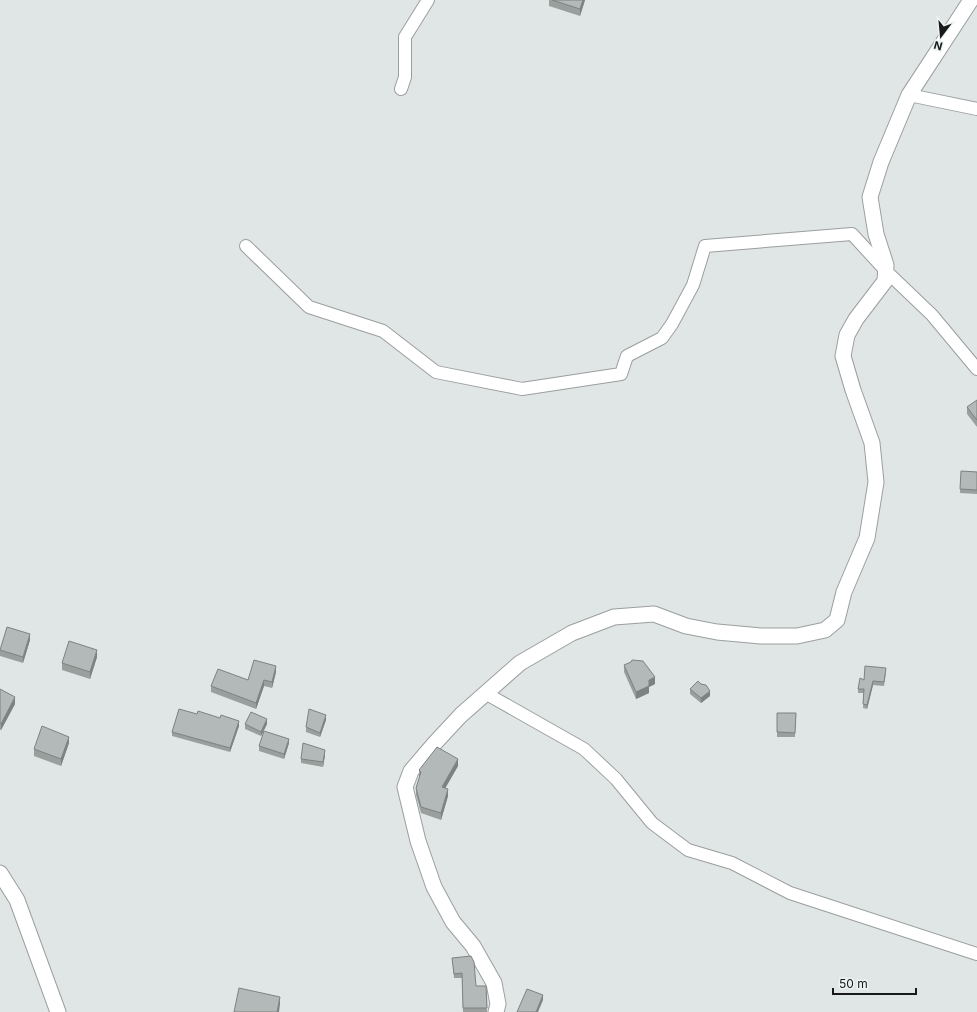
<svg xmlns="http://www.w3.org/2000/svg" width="977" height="1012" font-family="Inter,sans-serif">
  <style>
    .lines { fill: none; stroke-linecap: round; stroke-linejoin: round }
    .minor-casing { stroke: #9a9f9e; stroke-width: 14 }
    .tertiary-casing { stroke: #9a9f9e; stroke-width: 17 }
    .minor { stroke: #fff; stroke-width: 12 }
    .tertiary { stroke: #fff; stroke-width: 15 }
    .wall { fill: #9a9f9e }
    .shaded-wall { fill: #7d8281 }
    .building { fill: #b3b9b8; stroke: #7d8281 }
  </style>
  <rect width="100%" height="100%" fill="#e0e6e5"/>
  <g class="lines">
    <defs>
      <path id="minor" d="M401 89 405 77V37L428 0
        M909 95 977 109
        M246 246 309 307 383 331 436 372 522 389 621 374 627 356 662 338 672 324 693 285 705 246 852 234 886 271 932 315 977 369
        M485 693 584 749 616 779 652 823 688 850 732 863 790 893 977 954"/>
      <path id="tertiary" d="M0 873 17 900 58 1012
        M496 1012 498 1004 494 983 473 946 453 922 434 887 418 841 405 787 411 771 434 744 461 715 520 663 572 633 614 617 654 614 686 626 717 632 761 636H797L825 630 837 620 844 592 867 538 876 482 872 443 853 390 843 356 847 335 856 319 885 281 886 265 876 234 870 197 881 162 909 95 971 0"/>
    </defs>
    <!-- minor casing -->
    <use href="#minor" class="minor-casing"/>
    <!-- tertiary casing -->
    <use href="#tertiary" class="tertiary-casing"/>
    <!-- minor -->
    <use href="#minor" class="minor"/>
    <!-- tertiary -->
    <use href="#tertiary" class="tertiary"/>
  </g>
  <!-- wall -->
  <path class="wall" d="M549 0H585L580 16 549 6Z
    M977 400V427L967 414V407Z
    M961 471 977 472V494L960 493Z
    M30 640 23 663 0 656V650Z
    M97 657 90 679 62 670V663Z
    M624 665 655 684 649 687V693L636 699 624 672Z
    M276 672 272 688 264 686 256 709 211 692V686L248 680Z
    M886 672 884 686 873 685 867 709 863 708 864 693H858V689L864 680Z
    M0 689 15 704 1 730H0Z
    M690 689 710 696 701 703 690 694Z
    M796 713 795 737H777V732Z
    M326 720 320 737 306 732V727Z
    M245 724H267L261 736 245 729Z
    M239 726 230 752 172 736V732Z
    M69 743 61 766 34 756V749Z
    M289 743 284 759 259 751V746Z
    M325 755 323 767 301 763V759Z
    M458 766 445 788 448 796 441 820 421 813 416 795V788L420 777H419V770Z
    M452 958 476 986H486L487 1012H463L462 978H454Z"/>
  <!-- shaded-wall -->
  <path class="shaded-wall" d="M583 0H585L580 16V9Z
    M30 634V640L23 663V657Z
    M97 650V657L90 679V672Z
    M276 666V672L272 688V682Z
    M655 677V684L649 687V680Z
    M264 680V686L256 709V703Z
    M873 681V685L867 709V705Z
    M649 686V693L636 699V692Z
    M710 691V696L701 703V698Z
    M15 697V704L1 730V724Z
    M326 715V720L320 737V733Z
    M267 719V724L261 736V732Z
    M239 721V726L230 752V748Z
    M69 737V743L61 766V759Z
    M289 739V743L284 759V754Z
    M325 750V755L323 767V762Z
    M458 759V766L442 794V787Z
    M448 789V796L441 820V813Z
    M543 995V1000L538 1012H536Z
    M280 997V1004L279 1012H277Z"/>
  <!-- building -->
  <path class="building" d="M552 0H583L580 9Z
    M977 400V420L967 407Z
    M961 471 977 472V490L960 489Z
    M7 627 30 634 23 657 0 650Z
    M69 641 97 650 90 672 62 663Z
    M254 660 276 666 272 682 264 680 256 703 211 686 218 669 248 680Z
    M632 660 643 661 655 677 649 680V686L636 692 624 665 631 662Z
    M865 666 886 668 884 682 873 681 867 705 863 704 864 689H858L860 678 864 680Z
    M698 681 701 684 706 685 710 691 701 698 690 689Z
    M0 689 15 697 1 724 0 723Z
    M179 709 197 714 198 711 220 718 221 715 239 721 230 748 172 732Z
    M309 709 326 715 320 733 306 727Z
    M251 712 267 719 261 732 245 724Z
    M777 713H796L795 733 777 732Z
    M42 726 69 737 61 759 34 749Z
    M264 731 289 739 284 754 259 746Z
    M303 743 325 750 323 762 301 759Z
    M437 747 458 759 442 787 448 789 441 813 421 807 416 788 421 772 419 770Z
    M471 956 474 962 476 986H486L487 1008H463L462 973 454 974 452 958Z
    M239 988 280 997 277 1012H234Z
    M527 989 543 995 536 1012H517Z"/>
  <!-- north arrow -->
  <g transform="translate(941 36) rotate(196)" stroke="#edf3f2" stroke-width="3" paint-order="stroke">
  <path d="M0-3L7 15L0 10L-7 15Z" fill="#181a1a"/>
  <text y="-6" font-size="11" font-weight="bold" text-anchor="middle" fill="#181a1a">N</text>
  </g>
  <!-- scale -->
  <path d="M833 988v6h83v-6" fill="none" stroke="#181a1a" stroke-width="2"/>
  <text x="839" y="988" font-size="12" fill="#181a1a" stroke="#edf3f2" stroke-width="3" paint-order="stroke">50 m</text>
</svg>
